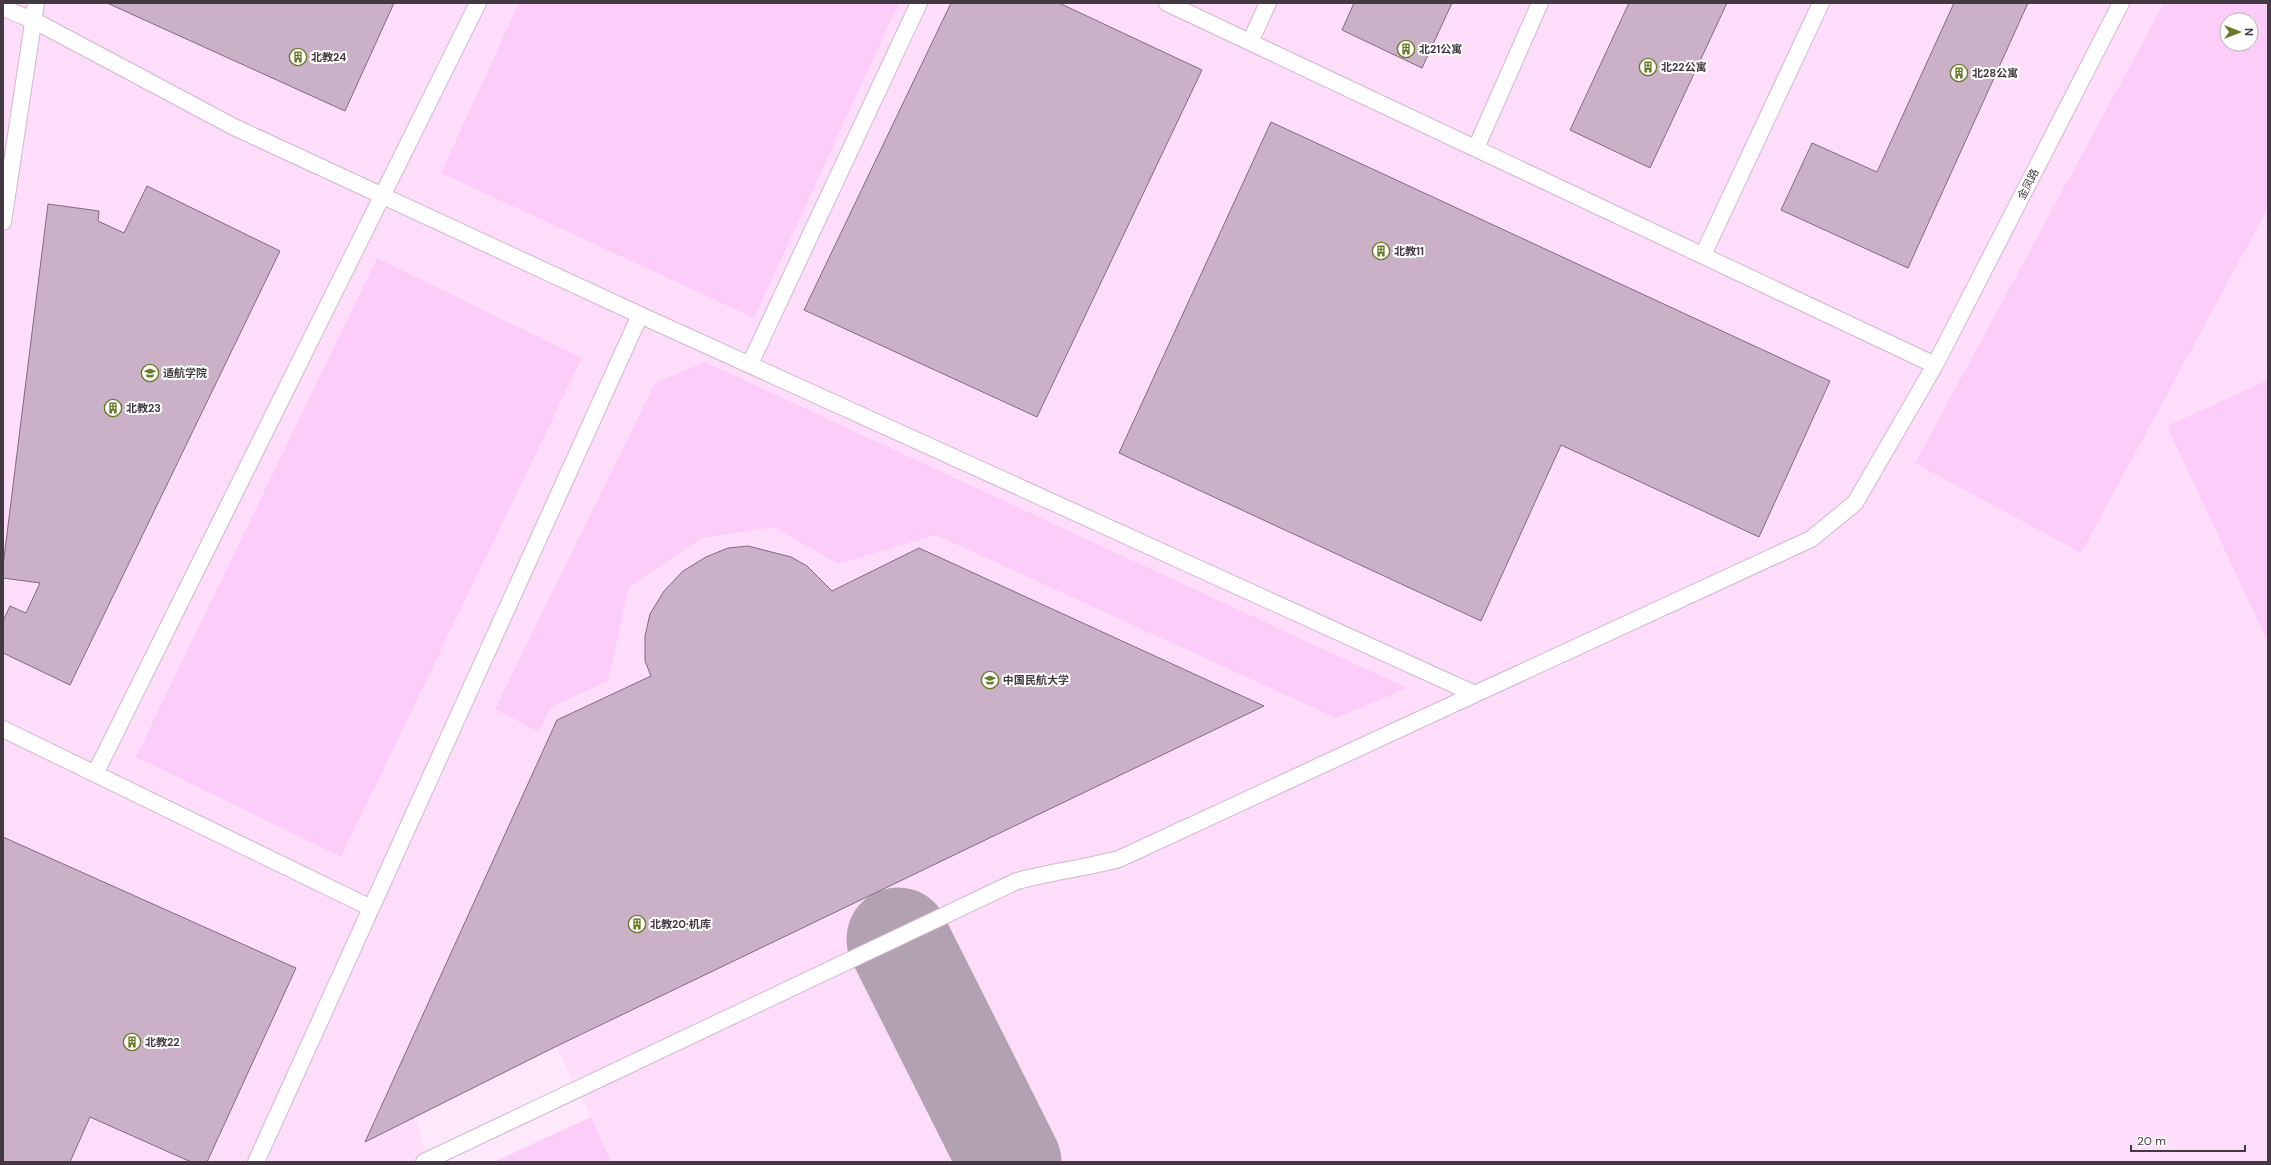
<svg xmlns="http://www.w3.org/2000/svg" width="2271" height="1165" font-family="'DM Sans','Noto Sans SC',sans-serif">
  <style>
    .built { fill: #feddfa; fill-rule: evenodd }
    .green { fill: #fccdf8; fill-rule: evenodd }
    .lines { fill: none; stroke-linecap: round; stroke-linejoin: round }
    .taxiway { stroke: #b2a2b1; stroke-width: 103 }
    .building { fill: #cab1c8; stroke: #816a7f }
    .lane-casing { stroke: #d0b7ce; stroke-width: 18 }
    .lane { stroke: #fff; stroke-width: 16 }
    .labels { text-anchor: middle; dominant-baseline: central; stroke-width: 4; stroke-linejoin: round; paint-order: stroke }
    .poi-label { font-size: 11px; font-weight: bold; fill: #433942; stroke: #fff; text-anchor: start }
    .street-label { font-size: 11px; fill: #433942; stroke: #fff }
  </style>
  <rect width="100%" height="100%" fill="#fee9fc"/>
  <!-- built -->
  <path class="built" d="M3 3H2268V496L2167 426 2268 643V1162H494L591 1117 556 1046 415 1117 428 1162H3ZM2227 20H2251V44H2227Z"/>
  <!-- green -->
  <path class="green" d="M519 3H899L754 318 441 173Z
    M2164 3H2268V208L2081 553 1915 463ZM2227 20H2251V44H2227Z
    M377 258 582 358 341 857 136 757Z
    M705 362 1407 688 1336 718 936 535 838 564 774 527 702 538 629 587 608 681 551 707 539 732 495 709 655 383Z
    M2268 380V643L2167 426Z
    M591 1117 611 1162H494Z"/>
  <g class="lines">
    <!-- taxiway -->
    <path class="taxiway" d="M898 939 1010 1162"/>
  </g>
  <!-- building -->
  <path class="building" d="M107 3H394L345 111Z
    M951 3H1059L1202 70 1037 417 804 310Z
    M1354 3H1452L1422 68 1342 30Z
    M1629 3H1727L1650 168 1570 130Z
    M1954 3H2028L1908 268 1781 210 1812 143 1877 172Z
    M1271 122 1830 381 1759 537 1561 445 1481 621 1119 453Z
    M147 186 280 251 70 685 3 653V621L10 606 26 613 40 583 3 578V566L48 204 99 211 98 221 124 233Z
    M748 546 791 557 807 566 832 591 919 548 1264 706 557 1046 365 1142 557 720 651 676 645 661V636L650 614 664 591 683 571 706 557 728 548Z
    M3 837 296 968 207 1162H191L90 1117 70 1162H3Z"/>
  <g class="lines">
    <defs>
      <path id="lane" d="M1167 3 1935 365
        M3 8 35 21 234 127 640 315 1475 694 1811 539 1855 503 1935 365 2121 3
        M1250 42 1268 3
        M1476 148 1540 3
        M3 222 36 3
        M1703 255 1821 3
        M750 364 919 3
        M3 729 371 908
        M95 774 478 3
        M256 1162 640 315
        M424 1162 1017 881C1050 872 1085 868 1119 859L1475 694"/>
    </defs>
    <!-- lane casing -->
    <use href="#lane" class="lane-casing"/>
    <!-- lane -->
    <use href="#lane" class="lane"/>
  </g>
  <!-- icons -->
  <defs>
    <symbol id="building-ring" viewBox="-11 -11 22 22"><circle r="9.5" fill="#fff" stroke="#6b7a28" stroke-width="1.5"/><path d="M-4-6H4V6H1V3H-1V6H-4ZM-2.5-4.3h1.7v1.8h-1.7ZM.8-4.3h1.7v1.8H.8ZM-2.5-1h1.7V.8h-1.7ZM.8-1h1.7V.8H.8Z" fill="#6b7a28"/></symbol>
    <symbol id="university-ring" viewBox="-11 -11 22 22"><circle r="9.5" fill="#fff" stroke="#6b7a28" stroke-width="1.5"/><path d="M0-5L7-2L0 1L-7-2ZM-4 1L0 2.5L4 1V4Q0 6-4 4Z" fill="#6b7a28"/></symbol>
  </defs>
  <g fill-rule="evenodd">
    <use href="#building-ring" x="1396" y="39" width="20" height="20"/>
    <use href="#building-ring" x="288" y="47" width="20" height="20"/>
    <use href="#building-ring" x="1638" y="57" width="20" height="20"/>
    <use href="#building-ring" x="1949" y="63" width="20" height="20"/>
    <use href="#building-ring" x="1371" y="241" width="20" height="20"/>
    <use href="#university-ring" x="140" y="363" width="20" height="20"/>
    <use href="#building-ring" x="103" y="398" width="20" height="20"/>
    <use href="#university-ring" x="980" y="670" width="20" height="20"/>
    <use href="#building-ring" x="627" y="914" width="20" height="20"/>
    <use href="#building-ring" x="122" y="1032" width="20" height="20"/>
  </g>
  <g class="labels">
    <!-- poi labels -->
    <g class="poi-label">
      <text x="1419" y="49">北21公寓</text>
      <text x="311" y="57">北教24</text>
      <text x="1661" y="67">北22公寓</text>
      <text x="1972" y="73">北28公寓</text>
      <text x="1394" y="251">北教11</text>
      <text x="163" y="373">适航学院</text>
      <text x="126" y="408">北教23</text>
      <text x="1003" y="680">中国民航大学</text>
      <text x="650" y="924">北教20·机库</text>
      <text x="145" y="1042">北教22</text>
    </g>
    <!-- street labels -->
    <g class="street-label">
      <text transform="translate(2028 184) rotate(-63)">金凤路</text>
    </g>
  </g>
  <!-- border -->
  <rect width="2271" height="1165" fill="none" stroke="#433942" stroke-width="8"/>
  <!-- north arrow -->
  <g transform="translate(2239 32) rotate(90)"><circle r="19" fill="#ffffff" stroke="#b4b0b3"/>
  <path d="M0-3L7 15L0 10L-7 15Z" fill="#6b7a28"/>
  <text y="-6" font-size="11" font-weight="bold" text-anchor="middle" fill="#433942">N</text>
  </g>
  <!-- scale -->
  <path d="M2131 1145v6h114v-6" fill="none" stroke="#433942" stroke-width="2"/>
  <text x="2137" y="1145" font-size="12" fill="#433942" stroke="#ffffff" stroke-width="3" paint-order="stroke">20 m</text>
</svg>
